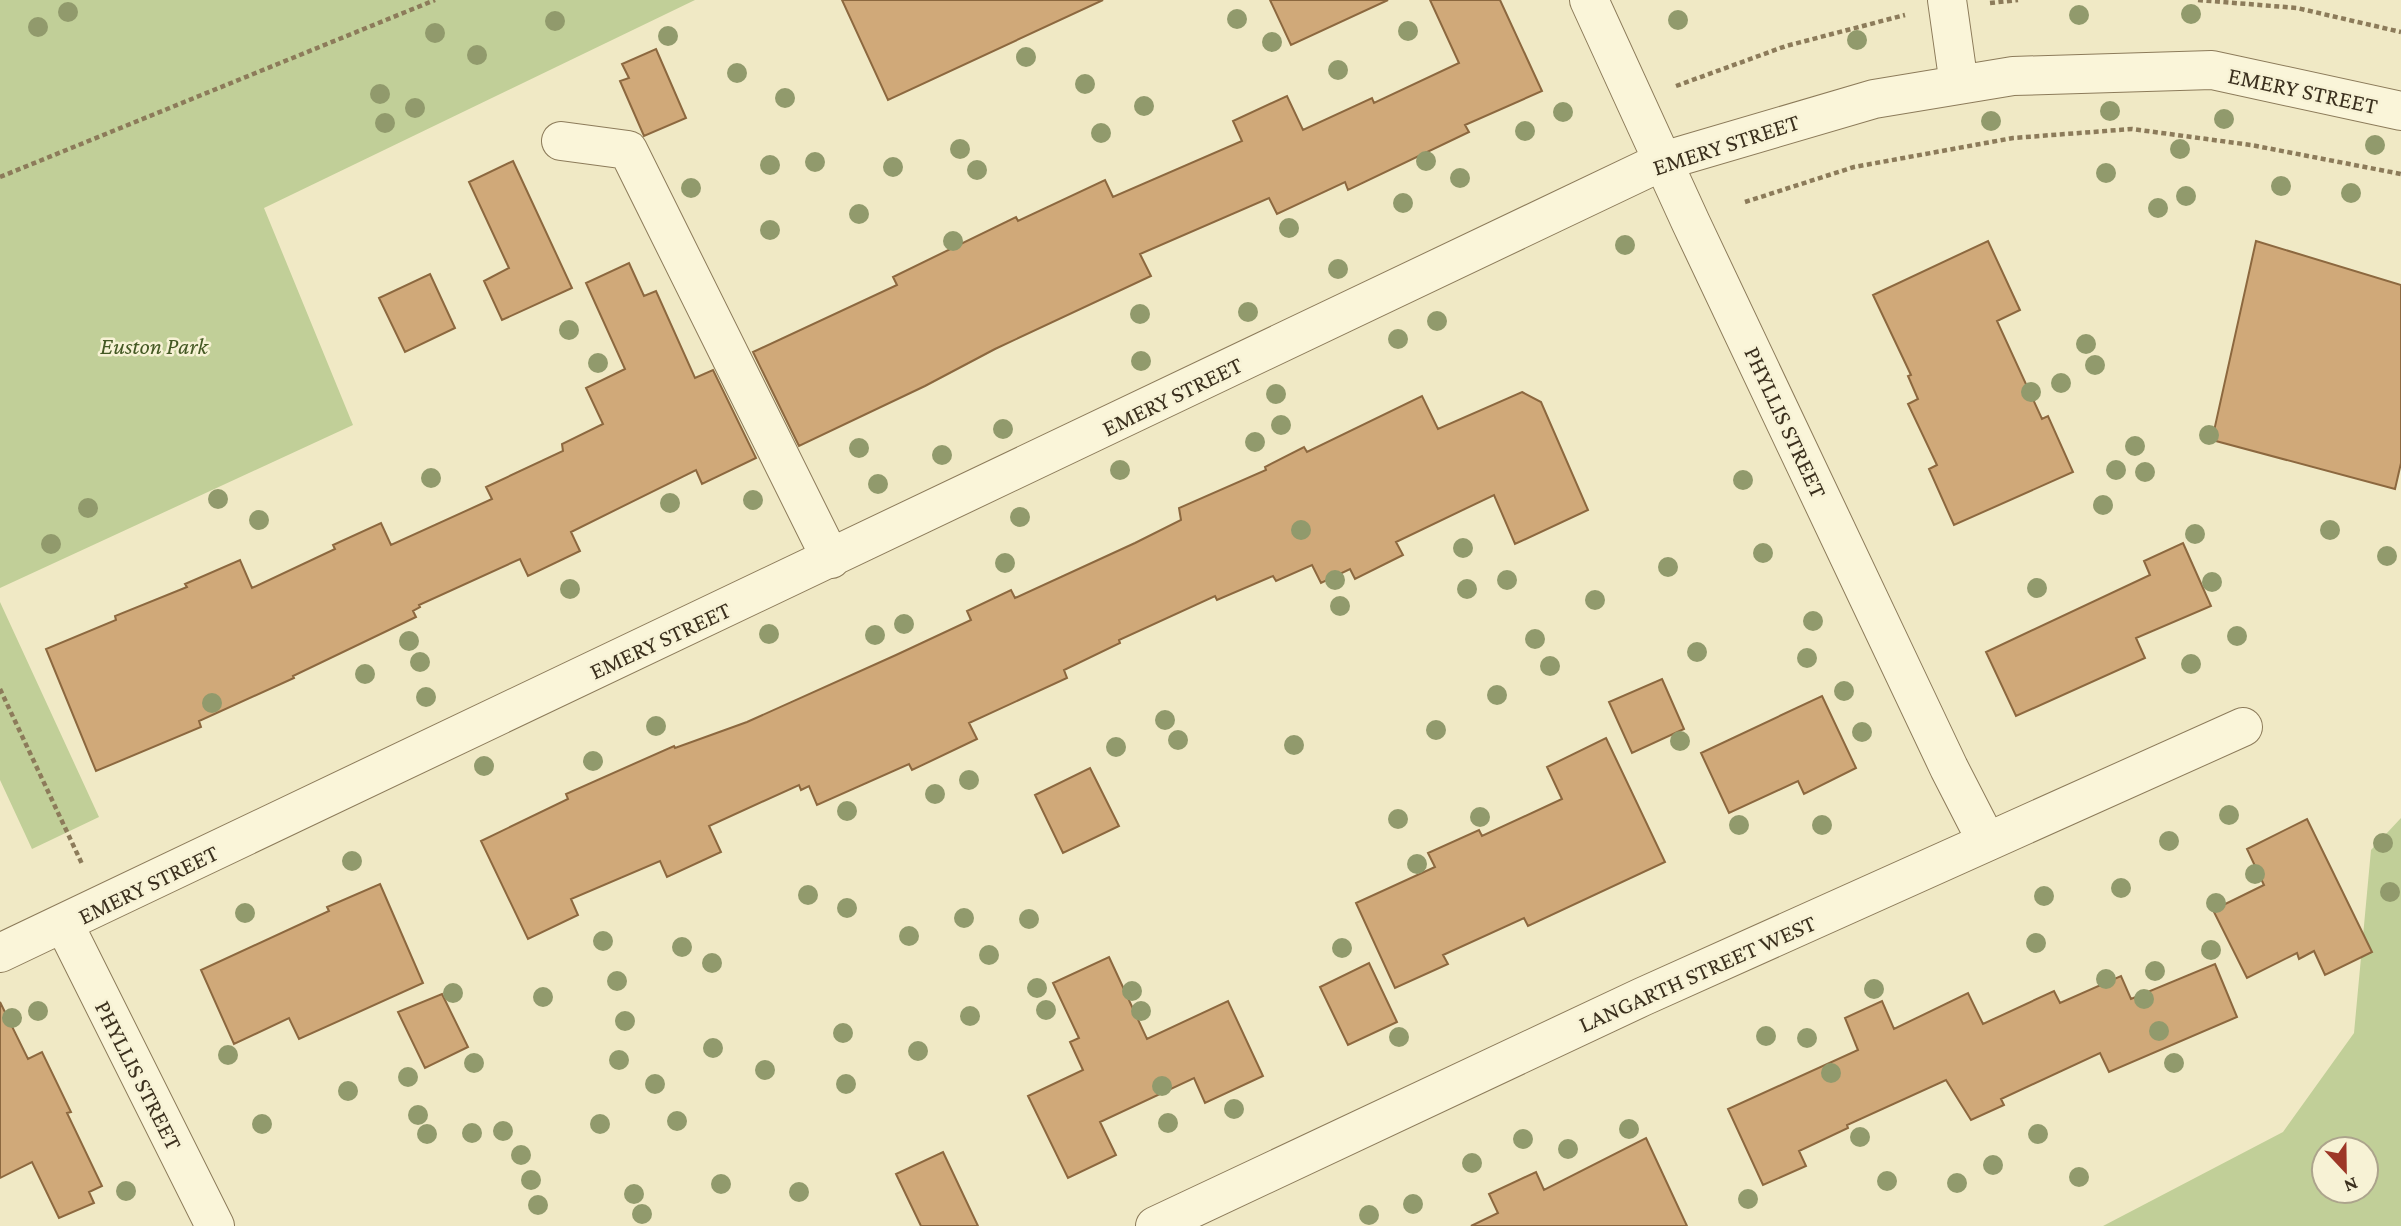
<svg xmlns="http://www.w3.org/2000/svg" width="2401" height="1226" font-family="'Crimson Pro',serif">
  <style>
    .green { fill: #c1cf98; fill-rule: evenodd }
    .building { fill: #d0a979; stroke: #8c683f; stroke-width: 2 }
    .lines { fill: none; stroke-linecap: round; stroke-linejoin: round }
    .minor-casing { stroke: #8c7b5a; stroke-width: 40 }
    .path { stroke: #8c7b5a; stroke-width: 4.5; stroke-dasharray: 5 3.5; stroke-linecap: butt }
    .minor { stroke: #faf5d9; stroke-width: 38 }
    .tree { fill: #919a6c }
    .labels { text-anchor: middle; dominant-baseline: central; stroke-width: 5; stroke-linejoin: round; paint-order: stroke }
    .street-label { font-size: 24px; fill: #3b301e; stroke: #f7f2d5 }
    .park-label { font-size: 24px; font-style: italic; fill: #445924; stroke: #f7f2d5 }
  </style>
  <rect width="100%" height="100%" fill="#f0e9c5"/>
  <!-- green -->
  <path class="green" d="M0 0H695L264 208 353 425 0 588Z
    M0 602 99 817 32 849 0 780Z
    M2401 818V1226H2103L2283 1132 2354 1033 2371 850ZM2324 1149H2366V1191H2324Z"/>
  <!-- building -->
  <path class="building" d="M842 0H1103L888 100Z
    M1270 0H1388L1291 45Z
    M1430 0H1500L1542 91 1465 125 1469 132 1348 190 1345 182 1277 214 1269 198 1140 254 1151 276 995 349 925 386 799 446 753 352 897 285 893 277 1016 217 1018 221 1105 180 1113 197 1242 141 1233 121 1287 96 1303 130 1372 98 1374 103 1459 63Z
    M656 49 686 118 644 136 620 81 629 78 622 64Z
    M513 161 572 288 502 320 484 281 509 268 469 182Z
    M1988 241 2020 310 1997 321 2042 419 2048 416 2073 472 1954 525 1929 469 1937 465 1908 404 1918 399 1908 376 1911 375 1873 295Z
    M2256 241 2401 285V463L2395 489 2212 440Z
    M629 263 644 296 656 291 695 378 713 370 756 458 702 484 696 470 571 532 580 551 528 576 520 559 419 605 420 607 413 611 416 617 293 676 294 678 199 721 201 727 96 771 46 649 116 620 115 616 187 587 185 584 240 560 252 588 335 549 333 545 381 523 391 545 492 499 486 487 563 451 562 444 603 424 586 388 625 369 586 283Z
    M430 274 455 328 405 352 379 298Z
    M1522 392 1541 402 1588 510 1515 544 1494 495 1396 542 1403 555 1355 579 1350 569 1321 583 1312 565 1276 581 1273 576 1217 600 1215 596 1119 640 1120 643 1064 670 1067 678 969 723 977 739 912 770 909 764 817 805 809 786 801 790 799 785 709 826 721 852 667 877 660 861 571 899 578 915 528 939 481 841 568 799 566 794 674 746 675 748 747 722 896 655 971 620 967 611 1011 590 1015 598 1135 543 1181 520 1179 508 1266 470 1265 467 1304 447 1307 452 1422 396 1438 429Z
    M2183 543 2211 606 2136 638 2145 658 2016 716 1986 652 2150 575 2144 561Z
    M1662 679 1684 729 1632 753 1609 702Z
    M1822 696 1856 768 1804 794 1798 781 1729 813 1701 753Z
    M1606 738 1665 862 1528 926 1524 918 1443 955 1448 964 1395 988 1356 903 1435 867 1428 853 1479 830 1482 836 1562 799 1547 767Z
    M1090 768 1119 826 1063 853 1035 795Z
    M2307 819 2372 952 2325 975 2314 951 2299 959 2297 953 2247 978 2213 910 2264 885 2247 849Z
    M380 884 423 983 299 1039 289 1018 234 1044 201 970 329 911 327 907Z
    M1109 957 1147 1039 1228 1001 1263 1076 1205 1103 1194 1078 1100 1122 1116 1155 1068 1178 1028 1096 1083 1070 1070 1042 1079 1038 1053 983Z
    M1369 963 1397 1022 1348 1045 1320 987Z
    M2215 964 2237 1017 2109 1072 2100 1053 2001 1099 2004 1105 1971 1120 1946 1080 1847 1125 1848 1128 1799 1151 1806 1166 1763 1185 1728 1109 1858 1050 1845 1018 1882 1001 1894 1029 1968 993 1983 1024 2054 991 2060 1003 2121 976 2131 999Z
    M442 994 468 1047 425 1068 398 1012Z
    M0 1002 28 1059 42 1052 71 1112 67 1113 102 1186 89 1192 94 1203 59 1218 32 1162 0 1178Z
    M1646 1138 1687 1226H1471L1498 1213 1489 1194 1536 1172 1544 1190Z
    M943 1152 978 1226H921L896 1174Z"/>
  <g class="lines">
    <defs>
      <path id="minor" d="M1589 0 1691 223 1949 768 1987 842
        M1947 0 1959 85
        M561 141 628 150 831 559
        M64 924 215 1226
        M0 953 1663 161 1874 99 2013 76 2212 70 2401 111
        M1155 1226 1642 997 2243 727"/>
    </defs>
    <!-- minor casing -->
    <use href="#minor" class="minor-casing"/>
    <!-- path -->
    <path class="path" d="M2198 0 2297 8 2401 32
      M1990 3 2018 0
      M1676 86 1786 46 1905 15
      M0 177 435 0
      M1745 202 1854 167 2013 138 2132 129 2251 145 2401 174
      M0 689 83 866"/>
    <!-- minor -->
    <use href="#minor" class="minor"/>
  </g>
  <!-- trees -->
  <g class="tree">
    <circle cx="68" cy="12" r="10"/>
    <circle cx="2191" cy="14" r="10"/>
    <circle cx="2079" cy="15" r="10"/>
    <circle cx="1237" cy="19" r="10"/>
    <circle cx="1678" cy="20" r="10"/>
    <circle cx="555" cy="21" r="10"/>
    <circle cx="38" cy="27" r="10"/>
    <circle cx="1408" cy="31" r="10"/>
    <circle cx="435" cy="33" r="10"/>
    <circle cx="668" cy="36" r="10"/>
    <circle cx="1857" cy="40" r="10"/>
    <circle cx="1272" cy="42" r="10"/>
    <circle cx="477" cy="55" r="10"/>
    <circle cx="1026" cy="57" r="10"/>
    <circle cx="1338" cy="70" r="10"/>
    <circle cx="737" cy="73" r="10"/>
    <circle cx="1085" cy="84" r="10"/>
    <circle cx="380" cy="94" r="10"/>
    <circle cx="785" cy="98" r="10"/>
    <circle cx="1144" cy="106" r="10"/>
    <circle cx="415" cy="108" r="10"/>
    <circle cx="2110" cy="111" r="10"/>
    <circle cx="1563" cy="112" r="10"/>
    <circle cx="2224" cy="119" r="10"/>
    <circle cx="1991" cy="121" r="10"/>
    <circle cx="385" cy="123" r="10"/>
    <circle cx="1525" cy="131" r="10"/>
    <circle cx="1101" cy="133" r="10"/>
    <circle cx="2375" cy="145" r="10"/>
    <circle cx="960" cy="149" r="10"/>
    <circle cx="2180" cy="149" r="10"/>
    <circle cx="1426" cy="161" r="10"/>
    <circle cx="815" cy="162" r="10"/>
    <circle cx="770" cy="165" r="10"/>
    <circle cx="893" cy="167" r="10"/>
    <circle cx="977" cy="170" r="10"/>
    <circle cx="2106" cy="173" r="10"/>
    <circle cx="1460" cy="178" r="10"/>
    <circle cx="2281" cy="186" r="10"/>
    <circle cx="691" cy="188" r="10"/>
    <circle cx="2351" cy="193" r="10"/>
    <circle cx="2186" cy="196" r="10"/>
    <circle cx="1403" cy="203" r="10"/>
    <circle cx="2158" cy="208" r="10"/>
    <circle cx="859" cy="214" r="10"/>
    <circle cx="1289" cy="228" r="10"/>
    <circle cx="770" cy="230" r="10"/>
    <circle cx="953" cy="241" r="10"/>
    <circle cx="1625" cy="245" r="10"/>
    <circle cx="1338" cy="269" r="10"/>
    <circle cx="1248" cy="312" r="10"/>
    <circle cx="1140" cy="314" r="10"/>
    <circle cx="1437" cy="321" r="10"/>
    <circle cx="569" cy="330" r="10"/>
    <circle cx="1398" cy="339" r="10"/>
    <circle cx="2086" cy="344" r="10"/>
    <circle cx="1141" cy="361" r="10"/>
    <circle cx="598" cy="363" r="10"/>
    <circle cx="2095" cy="365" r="10"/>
    <circle cx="2061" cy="383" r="10"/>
    <circle cx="2031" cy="392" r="10"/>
    <circle cx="1276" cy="394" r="10"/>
    <circle cx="1281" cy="425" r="10"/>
    <circle cx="1003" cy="429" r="10"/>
    <circle cx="2209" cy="435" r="10"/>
    <circle cx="1255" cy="442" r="10"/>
    <circle cx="2135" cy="446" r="10"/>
    <circle cx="859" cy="448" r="10"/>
    <circle cx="942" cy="455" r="10"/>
    <circle cx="1120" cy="470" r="10"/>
    <circle cx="2116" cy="470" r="10"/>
    <circle cx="2145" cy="472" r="10"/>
    <circle cx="431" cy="478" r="10"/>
    <circle cx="1743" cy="480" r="10"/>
    <circle cx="878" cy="484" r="10"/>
    <circle cx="218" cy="499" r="10"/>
    <circle cx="753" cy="500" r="10"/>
    <circle cx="670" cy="503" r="10"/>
    <circle cx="2103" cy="505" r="10"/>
    <circle cx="88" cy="508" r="10"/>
    <circle cx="1020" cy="517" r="10"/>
    <circle cx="259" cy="520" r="10"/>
    <circle cx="1301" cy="530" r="10"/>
    <circle cx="2330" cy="530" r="10"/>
    <circle cx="2195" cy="534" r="10"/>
    <circle cx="51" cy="544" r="10"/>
    <circle cx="1463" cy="548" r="10"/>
    <circle cx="1763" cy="553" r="10"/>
    <circle cx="2387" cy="556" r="10"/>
    <circle cx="1005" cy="563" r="10"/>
    <circle cx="1668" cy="567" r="10"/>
    <circle cx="1335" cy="580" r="10"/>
    <circle cx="1507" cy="580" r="10"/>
    <circle cx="2212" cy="582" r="10"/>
    <circle cx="2037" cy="588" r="10"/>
    <circle cx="570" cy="589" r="10"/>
    <circle cx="1467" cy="589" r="10"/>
    <circle cx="1595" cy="600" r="10"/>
    <circle cx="1340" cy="606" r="10"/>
    <circle cx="1813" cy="621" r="10"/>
    <circle cx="904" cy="624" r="10"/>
    <circle cx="769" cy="634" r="10"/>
    <circle cx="875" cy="635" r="10"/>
    <circle cx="2237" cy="636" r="10"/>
    <circle cx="1535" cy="639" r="10"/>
    <circle cx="409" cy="641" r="10"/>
    <circle cx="1697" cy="652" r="10"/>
    <circle cx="1807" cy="658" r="10"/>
    <circle cx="420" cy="662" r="10"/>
    <circle cx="2191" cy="664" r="10"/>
    <circle cx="1550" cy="666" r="10"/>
    <circle cx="365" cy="674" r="10"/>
    <circle cx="1844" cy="691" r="10"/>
    <circle cx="1497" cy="695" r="10"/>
    <circle cx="426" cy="697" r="10"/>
    <circle cx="212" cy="703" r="10"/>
    <circle cx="1165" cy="720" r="10"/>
    <circle cx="656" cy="726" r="10"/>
    <circle cx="1436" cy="730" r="10"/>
    <circle cx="1862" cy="732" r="10"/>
    <circle cx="1178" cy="740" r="10"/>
    <circle cx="1680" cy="741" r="10"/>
    <circle cx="1294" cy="745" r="10"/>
    <circle cx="1116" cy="747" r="10"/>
    <circle cx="593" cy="761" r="10"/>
    <circle cx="484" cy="766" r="10"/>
    <circle cx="969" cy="780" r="10"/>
    <circle cx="935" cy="794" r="10"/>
    <circle cx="847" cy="811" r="10"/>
    <circle cx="2229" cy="815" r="10"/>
    <circle cx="1480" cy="817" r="10"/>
    <circle cx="1398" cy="819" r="10"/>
    <circle cx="1739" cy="825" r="10"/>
    <circle cx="1822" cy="825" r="10"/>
    <circle cx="2169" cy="841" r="10"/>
    <circle cx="2383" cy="843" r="10"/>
    <circle cx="352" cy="861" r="10"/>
    <circle cx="1417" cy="864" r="10"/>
    <circle cx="2255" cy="874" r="10"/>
    <circle cx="2121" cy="888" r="10"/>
    <circle cx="2390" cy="892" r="10"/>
    <circle cx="808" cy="895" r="10"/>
    <circle cx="2044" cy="896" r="10"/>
    <circle cx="2216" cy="903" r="10"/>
    <circle cx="847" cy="908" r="10"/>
    <circle cx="245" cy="913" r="10"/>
    <circle cx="964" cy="918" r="10"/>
    <circle cx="1029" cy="919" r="10"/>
    <circle cx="909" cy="936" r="10"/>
    <circle cx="603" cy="941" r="10"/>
    <circle cx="2036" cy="943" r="10"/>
    <circle cx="682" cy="947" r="10"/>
    <circle cx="1342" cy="948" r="10"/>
    <circle cx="2211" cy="950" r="10"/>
    <circle cx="989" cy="955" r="10"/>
    <circle cx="712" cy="963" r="10"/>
    <circle cx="2155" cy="971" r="10"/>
    <circle cx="2106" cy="979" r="10"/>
    <circle cx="617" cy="981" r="10"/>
    <circle cx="1037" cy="988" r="10"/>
    <circle cx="1874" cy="989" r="10"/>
    <circle cx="1132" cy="991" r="10"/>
    <circle cx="453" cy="993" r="10"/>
    <circle cx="543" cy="997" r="10"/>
    <circle cx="2144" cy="999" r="10"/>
    <circle cx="1046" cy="1010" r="10"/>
    <circle cx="38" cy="1011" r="10"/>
    <circle cx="1141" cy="1011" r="10"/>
    <circle cx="970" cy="1016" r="10"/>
    <circle cx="12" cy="1018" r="10"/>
    <circle cx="625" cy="1021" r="10"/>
    <circle cx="2159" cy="1031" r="10"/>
    <circle cx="843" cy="1033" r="10"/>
    <circle cx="1766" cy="1036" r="10"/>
    <circle cx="1399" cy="1037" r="10"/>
    <circle cx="1807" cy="1038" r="10"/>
    <circle cx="713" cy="1048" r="10"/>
    <circle cx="918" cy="1051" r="10"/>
    <circle cx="228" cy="1055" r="10"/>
    <circle cx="619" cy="1060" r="10"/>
    <circle cx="474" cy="1063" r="10"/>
    <circle cx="2174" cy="1063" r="10"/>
    <circle cx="765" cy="1070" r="10"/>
    <circle cx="1831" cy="1073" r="10"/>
    <circle cx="408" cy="1077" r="10"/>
    <circle cx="655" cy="1084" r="10"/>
    <circle cx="846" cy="1084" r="10"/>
    <circle cx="1162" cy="1086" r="10"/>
    <circle cx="348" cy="1091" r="10"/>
    <circle cx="1234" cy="1109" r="10"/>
    <circle cx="418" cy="1115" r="10"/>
    <circle cx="677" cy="1121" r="10"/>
    <circle cx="1168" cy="1123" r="10"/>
    <circle cx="262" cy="1124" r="10"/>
    <circle cx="600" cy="1124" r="10"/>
    <circle cx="1629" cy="1129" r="10"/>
    <circle cx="503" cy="1131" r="10"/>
    <circle cx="472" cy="1133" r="10"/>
    <circle cx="427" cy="1134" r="10"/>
    <circle cx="2038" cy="1134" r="10"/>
    <circle cx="1860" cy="1137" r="10"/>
    <circle cx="1523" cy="1139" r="10"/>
    <circle cx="1568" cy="1149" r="10"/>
    <circle cx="521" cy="1155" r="10"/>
    <circle cx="1472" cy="1163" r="10"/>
    <circle cx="1993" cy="1165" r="10"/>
    <circle cx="2079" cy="1177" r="10"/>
    <circle cx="531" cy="1180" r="10"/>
    <circle cx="1887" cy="1181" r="10"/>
    <circle cx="1957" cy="1183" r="10"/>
    <circle cx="721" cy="1184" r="10"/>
    <circle cx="126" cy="1191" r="10"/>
    <circle cx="799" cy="1192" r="10"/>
    <circle cx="634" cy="1194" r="10"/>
    <circle cx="1748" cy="1199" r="10"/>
    <circle cx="1413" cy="1204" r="10"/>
    <circle cx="538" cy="1205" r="10"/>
    <circle cx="642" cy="1214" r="10"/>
    <circle cx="1369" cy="1215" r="10"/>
  </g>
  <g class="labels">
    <!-- street labels -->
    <g class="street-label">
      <text transform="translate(2303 90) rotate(12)">EMERY STREET</text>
      <text transform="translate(1726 144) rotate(-18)">EMERY STREET</text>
      <text transform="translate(1172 396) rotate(-26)">EMERY STREET</text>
      <text transform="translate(1786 422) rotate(65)">PHYLLIS STREET</text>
      <text transform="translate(660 640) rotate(-25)">EMERY STREET</text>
      <text transform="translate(148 884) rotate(-26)">EMERY STREET</text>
      <text transform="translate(1697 973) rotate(-24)">LANGARTH STREET WEST</text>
      <text transform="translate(139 1075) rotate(63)">PHYLLIS STREET</text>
    </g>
    <!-- park labels -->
    <g class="park-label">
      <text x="154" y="345">Euston Park</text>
    </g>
  </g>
  <!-- north arrow -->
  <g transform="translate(2345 1170) rotate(158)"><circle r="33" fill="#f7f2d5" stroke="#aca48c" stroke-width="2"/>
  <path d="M0-5L12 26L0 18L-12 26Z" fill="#9d3727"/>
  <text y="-10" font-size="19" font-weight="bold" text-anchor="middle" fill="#3b301e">N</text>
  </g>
</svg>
